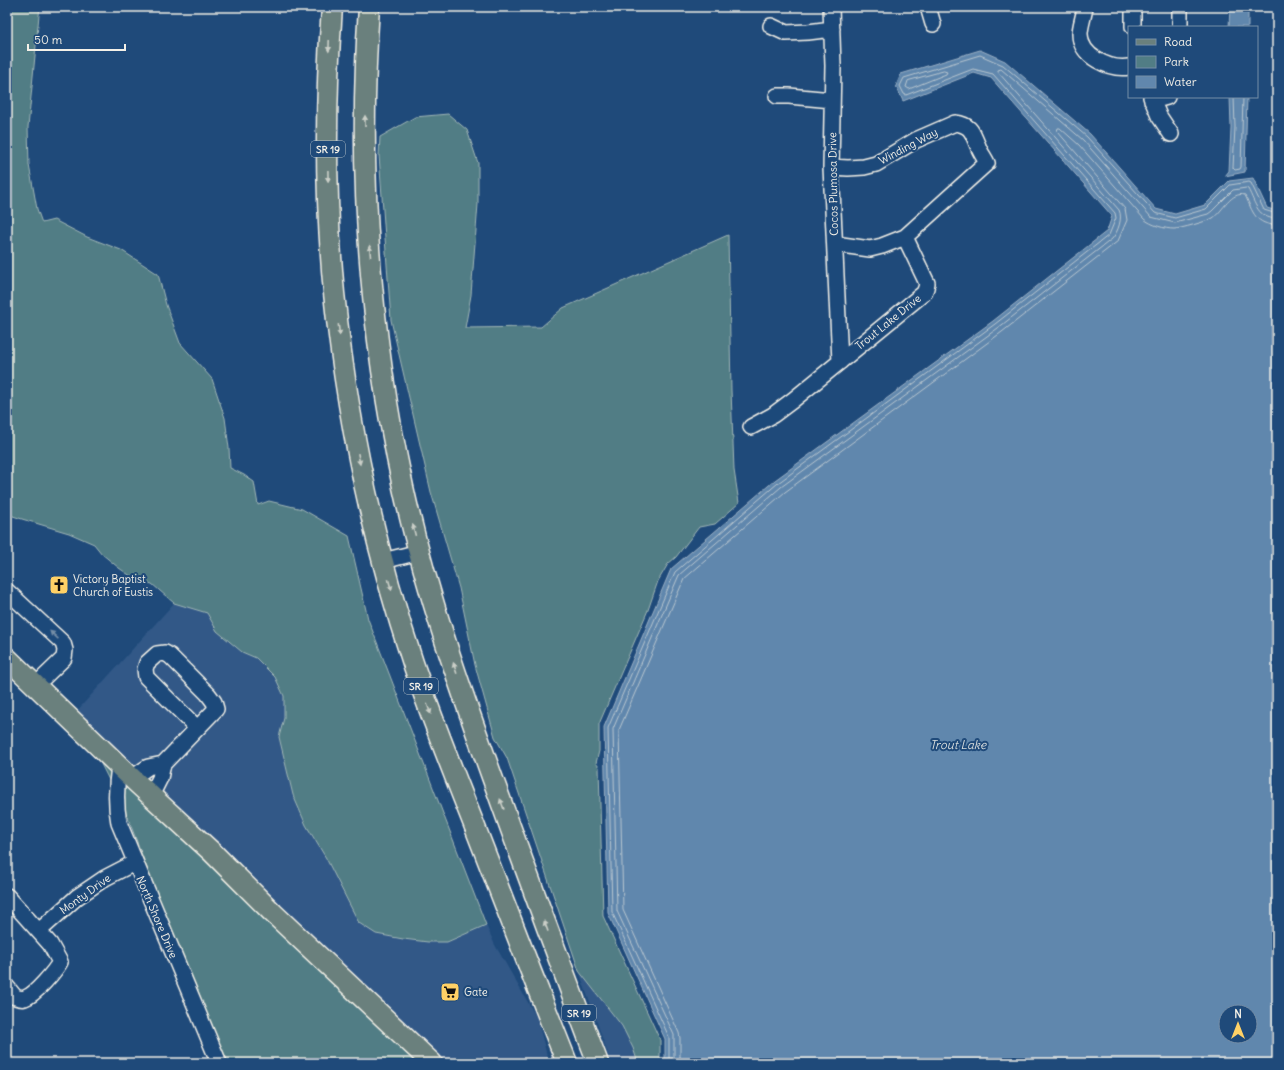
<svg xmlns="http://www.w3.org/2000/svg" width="1284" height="1070" font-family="Delius,sans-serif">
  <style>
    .built { fill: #305887 }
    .green { fill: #517d85; stroke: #a2b7b6 }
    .water { fill: #6187ad; stroke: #9cb1c5; fill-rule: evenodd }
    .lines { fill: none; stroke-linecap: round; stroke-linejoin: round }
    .shore { stroke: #b9c7d0; stroke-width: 1 }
    .minor-casing { stroke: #f4f1e8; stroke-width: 18 }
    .major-casing { stroke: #f4f1e8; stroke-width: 23 }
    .minor { stroke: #1f4a7a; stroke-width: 15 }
    .major { stroke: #6a807d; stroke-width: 20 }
    .oneway { fill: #cbcfc8 }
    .oneway2 { fill: #748da6 }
    .labels { text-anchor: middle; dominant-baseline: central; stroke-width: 4; stroke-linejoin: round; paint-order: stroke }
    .shield { fill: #1f4a7a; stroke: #b4bfc7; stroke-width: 1 }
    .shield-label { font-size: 10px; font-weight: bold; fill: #f4f1e8 }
    .street-label { font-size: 11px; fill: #f4f1e8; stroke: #1f4a7a }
    .poi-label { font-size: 11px; fill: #f4f1e8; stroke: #1f4a7a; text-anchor: start }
    .water-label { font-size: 12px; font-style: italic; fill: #d7dcdc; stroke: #1f4a7a }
  </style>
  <rect width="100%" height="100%" fill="#1f4a7a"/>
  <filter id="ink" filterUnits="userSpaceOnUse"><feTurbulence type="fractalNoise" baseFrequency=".025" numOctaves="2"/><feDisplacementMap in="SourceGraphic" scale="8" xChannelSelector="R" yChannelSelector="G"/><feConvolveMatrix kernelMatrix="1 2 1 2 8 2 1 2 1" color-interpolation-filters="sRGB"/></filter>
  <g filter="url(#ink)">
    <!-- built -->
    <path class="built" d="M174 603 207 613 218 631 242 652 256 658 275 677 284 696V718L279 737 293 795 306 825 326 858 376 934 403 939 428 942H447L486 925 495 945 537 1018 549 1063H443L75 713Z
      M579 971 622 1026 633 1048 638 1063H611Z"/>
    <!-- green -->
    <path class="green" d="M7 7H40L39 15 28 127 29 165 37 209 42 223 54 220 87 237 121 250 158 274 166 305 180 343 212 379 225 418 229 448 230 468 244 475 254 482 258 505 269 501 302 509 349 536 368 619 486 925 447 942H428L403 939 376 934 359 923 326 858 306 825 293 795 279 737 284 718V696L275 677 256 658 242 652 217 631 207 613 174 603 152 584 135 579 119 568 102 554 94 544 69 533 22 519 7 514Z
      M448 114 467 130 478 163V204L471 295 465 328 541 327 563 308 728 235 731 390 734 470 739 503 715 524 699 527 676 557 668 564 658 581 648 610 599 724V751L596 763 599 767 603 916 660 1040V1063H638L633 1048 622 1026 579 971 507 758 495 737 475 665 459 588 431 492 391 320 379 155 380 137 415 117Z
      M96 754 422 1063H226L221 1046 211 1037 128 818Z"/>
    <!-- water -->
    <path class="water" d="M1230 7H1248V27H1229Z
      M980 50 1005 61 1090 134 1156 209 1175 214 1205 205 1229 181 1253 178 1267 208 1277 211V1063H665V1039L608 913 604 727 671 569 775 480 993 321 1107 231 1112 216 991 78 974 73 903 101 896 86 901 74ZM1226 1012H1250V1036H1226Z
      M1230 97H1247L1245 172 1225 176 1229 171 1231 127Z"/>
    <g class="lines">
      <!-- shore -->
      <path class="shore" d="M944 71 947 72 946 74 909 89 906 87 908 81Z
        M1234 97 1235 127 1233 168 1235 170 1240 169 1241 167 1243 97
        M669 1063V1037L612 912 608 728 675 572 778 483 995 324 1109 235 1116 218 1115 213 993 74 973 69 906 95 904 94 900 86 904 78 980 55 1003 65 1087 137 1155 213 1175 218 1206 209 1230 185 1249 182 1251 183 1264 210 1277 214
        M674 1063V1035L617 911 613 729 679 575 781 487 998 328 1112 239C1118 232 1123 218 1119 210L998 72V70L1001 69 1083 140 1151 217 1175 223 1208 214 1212 211 1233 190 1246 188 1248 189C1256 204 1257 218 1277 219
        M680 1063V1038L679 1033 623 910 619 730 684 579 785 492 1002 332 1118 241 1127 220 1125 209 1057 131 1058 128H1060L1079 145 1144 219C1151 225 1165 229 1174 229 1180 229 1208 221 1213 218 1223 211 1231 191 1245 195 1253 212 1255 225 1277 225"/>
      <defs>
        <path id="minor" d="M831 7 833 66 831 167 840 362
          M928 7 933 24
          M1085 7C1084 16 1080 26 1080 34 1080 57 1110 70 1129 67
          M1133 7V27
          M1180 7V27
          M771 26 786 33 808 32 832 29
          M777 96H789L832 100
          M1151 97 1159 116 1171 134
          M1152 101 1167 97
          M831 167 848 168 864 167 876 164 916 140 955 123C972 125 972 133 978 146 980 152 984 157 987 163L905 237 882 246 870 249 835 244
          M751 427 773 415 793 400 924 293 926 288 927 283 905 237
          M383 561 419 552
          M7 591 63 643 65 650 64 658 36 685
          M163 764 216 709 214 702 208 694 170 656 165 653 157 654 147 663 145 669 146 677 197 728
          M119 766C116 786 115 803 119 823L219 1063
          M132 778 148 767 163 764 160 778 151 796
          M7 896 50 944 60 962C55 971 35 995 25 998 22 999 18 998 15 997L7 987
          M39 931 77 897 105 878 134 863"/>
        <path id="major" d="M332 7C325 102 325 198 334 293 347 418 373 543 413 663 431 717 452 769 473 822 504 902 535 983 567 1063
          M369 7C358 167 369 330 403 487 426 592 462 694 499 796 531 885 564 974 598 1063
          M7 658 137 783 212 852 273 913 432 1063"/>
      </defs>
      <!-- minor casing -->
      <use href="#minor" class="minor-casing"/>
      <!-- major casing -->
      <use href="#major" class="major-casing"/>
      <!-- minor -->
      <use href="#minor" class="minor"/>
      <!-- major -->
      <use href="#major" class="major"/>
    </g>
    <!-- one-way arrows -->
    <defs><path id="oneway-solid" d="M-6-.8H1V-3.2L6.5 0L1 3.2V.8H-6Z"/></defs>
    <g class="oneway">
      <use href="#oneway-solid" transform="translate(329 46) rotate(92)"/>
      <use href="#oneway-solid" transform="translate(365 121) rotate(-90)"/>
      <use href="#oneway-solid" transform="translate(328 176) rotate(89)"/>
      <use href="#oneway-solid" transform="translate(370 251) rotate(-95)"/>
      <use href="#oneway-solid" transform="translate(339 330) rotate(83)"/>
      <use href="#oneway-solid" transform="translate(359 459) rotate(79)"/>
      <use href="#oneway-solid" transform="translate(414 530) rotate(-104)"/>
      <use href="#oneway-solid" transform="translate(390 585) rotate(74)"/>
      <use href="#oneway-solid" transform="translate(455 668) rotate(-108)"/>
      <use href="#oneway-solid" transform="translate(429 709) rotate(70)"/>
      <use href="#oneway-solid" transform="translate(502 804) rotate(-110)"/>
      <use href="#oneway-solid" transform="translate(546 926) rotate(-110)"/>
    </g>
    <use class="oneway2" href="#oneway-solid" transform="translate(54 635) rotate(-137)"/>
  </g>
  <!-- icons -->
  <defs>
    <symbol id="church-square" viewBox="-11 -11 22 22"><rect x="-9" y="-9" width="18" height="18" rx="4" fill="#ffd166" stroke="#1f4a7a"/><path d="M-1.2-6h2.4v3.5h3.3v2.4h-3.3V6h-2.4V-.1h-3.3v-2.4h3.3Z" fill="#111"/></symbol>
    <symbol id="supermarket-square" viewBox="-11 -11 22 22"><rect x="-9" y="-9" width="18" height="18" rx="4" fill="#ffd166" stroke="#1f4a7a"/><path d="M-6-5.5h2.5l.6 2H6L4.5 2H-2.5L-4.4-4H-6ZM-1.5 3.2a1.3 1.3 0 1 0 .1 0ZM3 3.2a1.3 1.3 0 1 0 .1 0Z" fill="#111"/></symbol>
  </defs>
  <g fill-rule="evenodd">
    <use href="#church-square" x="48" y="574" width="22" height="22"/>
    <use href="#supermarket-square" x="439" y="981" width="22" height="22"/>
  </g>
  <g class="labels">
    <!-- shield labels -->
    <g class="shield">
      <rect x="311" y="141" width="34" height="16" rx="3"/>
      <rect x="404" y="678" width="34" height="16" rx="3"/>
      <rect x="562" y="1005" width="34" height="16" rx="3"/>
    </g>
    <g class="shield-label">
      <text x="328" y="149">SR 19</text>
      <text x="421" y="686">SR 19</text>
      <text x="579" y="1013">SR 19</text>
    </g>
    <!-- street labels -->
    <g class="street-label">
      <text transform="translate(908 146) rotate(-28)">Winding Way</text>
      <text transform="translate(833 184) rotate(-91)">Cocos Plumosa Drive</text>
      <text transform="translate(888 322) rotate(-39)">Trout Lake Drive</text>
      <text transform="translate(85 894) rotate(-36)">Monty Drive</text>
      <text transform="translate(157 917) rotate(67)">North Shore Drive</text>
    </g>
    <!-- poi labels -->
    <g class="poi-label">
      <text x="73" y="579">Victory Baptist<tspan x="73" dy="13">Church of Eustis</tspan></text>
      <text x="464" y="992">Gate</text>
    </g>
    <!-- water labels -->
    <g class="water-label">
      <text x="958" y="744">Trout Lake</text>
    </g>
  </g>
  <!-- margin -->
  <rect width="1284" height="1070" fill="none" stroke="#1f4a7a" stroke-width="24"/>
  <rect x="12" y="12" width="1260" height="1046" fill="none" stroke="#f4f1e8" stroke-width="1.5" filter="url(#ink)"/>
  <!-- legend -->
  <rect x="1128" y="26" width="130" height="72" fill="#1f4a7a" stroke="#748da6"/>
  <rect x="1136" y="39" width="20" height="6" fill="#6a807d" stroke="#748da6"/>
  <text x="1164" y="46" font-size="12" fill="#f4f1e8">Road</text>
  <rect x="1136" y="56" width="20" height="12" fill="#517d85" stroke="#748da6"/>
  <text x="1164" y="66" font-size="12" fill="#f4f1e8">Park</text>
  <rect x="1136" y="76" width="20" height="12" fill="#6187ad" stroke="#748da6"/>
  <text x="1164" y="86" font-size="12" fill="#f4f1e8">Water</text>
  <!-- north arrow -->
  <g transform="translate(1238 1024)"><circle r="19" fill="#1f4a7a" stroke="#748da6"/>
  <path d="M0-3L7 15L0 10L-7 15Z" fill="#ffd166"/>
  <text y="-6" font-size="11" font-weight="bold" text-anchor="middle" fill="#f4f1e8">N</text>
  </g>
  <!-- scale -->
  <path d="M28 44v6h97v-6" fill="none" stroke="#f4f1e8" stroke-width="2"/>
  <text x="34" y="44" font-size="12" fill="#f4f1e8" stroke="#1f4a7a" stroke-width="3" paint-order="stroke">50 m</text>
</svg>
